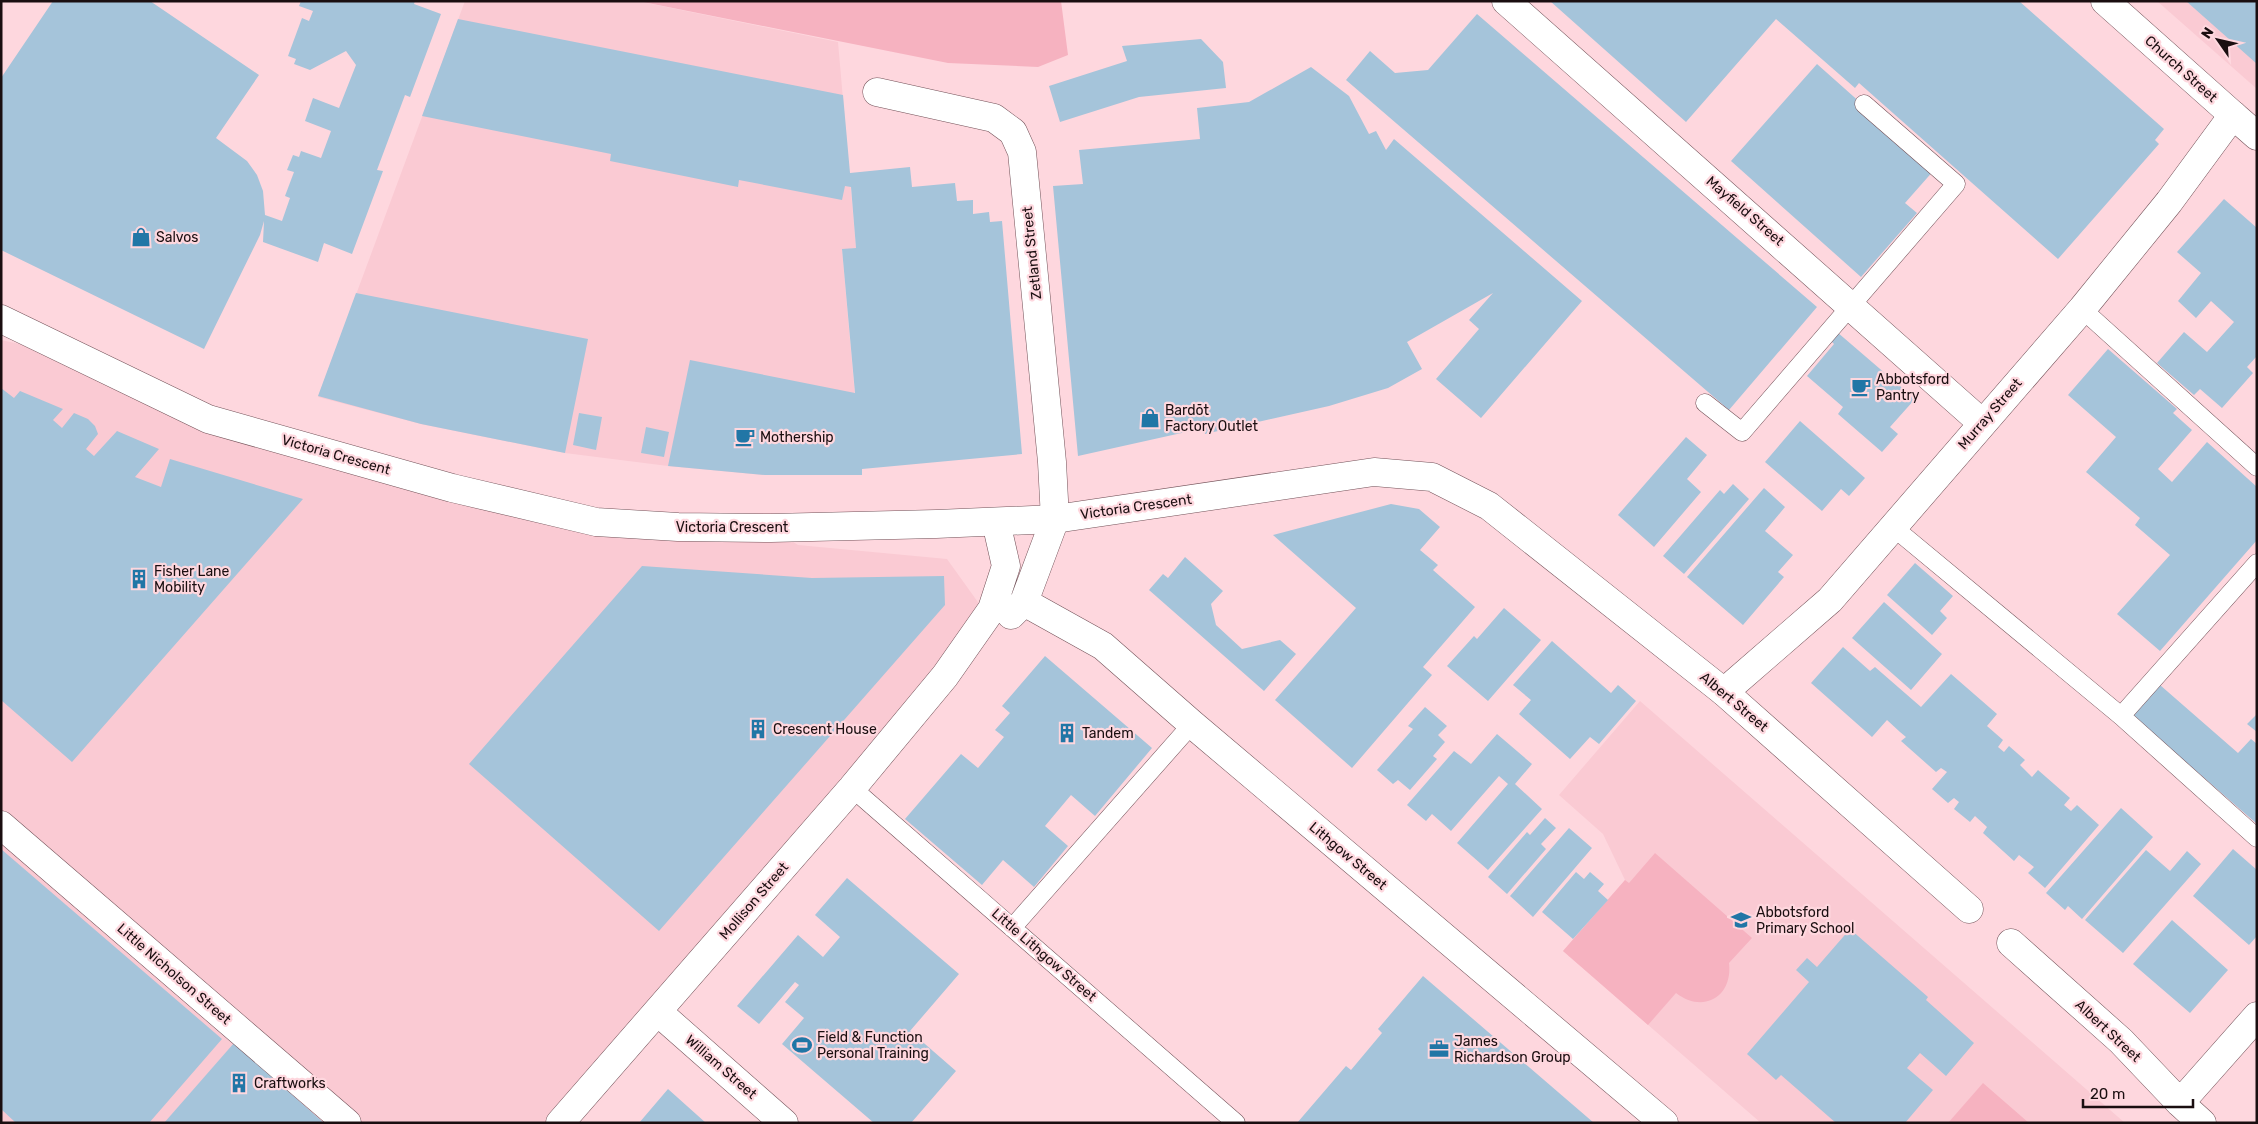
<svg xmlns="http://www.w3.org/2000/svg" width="2258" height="1124" font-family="Rubik,sans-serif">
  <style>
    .built { fill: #facad3 }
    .green { fill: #f6b2c0 }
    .building { fill: #a5c4da }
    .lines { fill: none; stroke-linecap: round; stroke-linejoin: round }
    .service-casing { stroke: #735259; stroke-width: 19 }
    .minor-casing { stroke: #735259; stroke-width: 29 }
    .tertiary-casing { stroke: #735259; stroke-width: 29 }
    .service { stroke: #fff; stroke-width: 18 }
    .minor { stroke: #fff; stroke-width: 28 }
    .tertiary { stroke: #fff; stroke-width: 28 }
    .labels { text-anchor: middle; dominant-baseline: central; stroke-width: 4.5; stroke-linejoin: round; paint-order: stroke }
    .street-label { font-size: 14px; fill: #1a0e10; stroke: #fed7de }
    .poi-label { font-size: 14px; fill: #1a0e10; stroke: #fed7de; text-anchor: start }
  </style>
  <rect width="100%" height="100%" fill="#fed7de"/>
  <!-- built -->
  <path class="built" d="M465 1H637L838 42 856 248 842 250 862 475H765L668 466 565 453 421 424 318 397Z
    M2157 1H2257V89Z
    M1 340 75 356 208 419 596 522 771 528 798 545 947 559 980 605 945 676 560 1123H1Z
    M1640 701 2125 1123H1761L1563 951 1625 880 1603 834 1559 795Z"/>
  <!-- green -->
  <path class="green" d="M638 1H1061L1068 55 1038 67 948 63Z
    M1655 853 1752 938 1729 963C1733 997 1703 1014 1676 993L1648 1025 1563 951 1625 880 1629 883Z
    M1983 1083 2029 1123H1948Z"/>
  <!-- building -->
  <path class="building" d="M53 1H150L259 75 216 138 247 161 257 175 263 191 265 215 282 221 290 198 285 196 294 172 287 170 293 155 299 157 301 151 321 158 331 131 305 121 313 98 339 108 356 65 346 51 310 70 294 64 296 59 288 56 302 18 309 21 313 11 299 6 301 1H415L414 4 441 14 410 97 405 95 377 170 383 171 352 254 324 243 318 262 263 242 264 221 260 235 204 349 1 250V78Z
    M1550 1H2019L2164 129 2155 140 2159 144 2058 259 1859 83 1855 88 1776 19 1686 122Z
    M2186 1H2257V64Z
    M1477 14 1817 307 1729 410 1346 80 1370 51 1395 73 1428 70Z
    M458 19 843 95 850 173 910 167 912 187 955 183 957 201 973 200V214L989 212 990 222 1002 221 1022 454 862 469V475H765L668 466 690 360 855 393 842 249 856 248 851 187 845 186 842 200 739 180 738 187 610 161 611 154 422 116Z
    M1201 39 1223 62 1226 88 1139 97 1060 122 1049 86 1127 61 1122 46Z
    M1817 64 1935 169 1905 203 1917 213 1861 277 1731 161Z
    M1311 67 1349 96 1369 134 1376 131 1386 150 1394 139 1582 301 1481 418 1436 379 1479 329 1469 320 1493 293 1407 342 1422 369 1388 388 1329 406 1205 434 1204 428 1078 456 1053 186 1083 184 1079 150 1200 139 1197 108 1249 102Z
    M2224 199 2257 228V356L2247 367 2253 373 2222 408 2200 389 2194 395 2157 363 2184 332 2207 352 2234 322 2211 301 2196 318 2178 301 2201 273 2177 252Z
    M356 293 588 339 565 453 421 424 318 396Z
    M1837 332 1915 399 1890 427 1898 434 1882 452 1838 414 1843 407 1807 376 1834 344 1830 340Z
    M2108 349 2177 409 2173 413 2192 430 2158 469 2172 482 2207 442 2257 487V540L2160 651 2117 614 2170 555 2135 525 2140 518 2086 472 2116 437 2068 395Z
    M1 388 14 398 20 391 63 409 53 420 62 428 74 413 88 419 95 426 98 434 86 449 94 456 117 431 159 449 135 477 161 487 170 459 303 499 72 762 1 700Z
    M579 413 602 417 596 450 573 445Z
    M1800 421 1865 478 1849 496 1841 489 1822 511 1765 462Z
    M646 427 669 432 664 457 641 453Z
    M1686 437 1707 455 1687 479 1701 492 1654 547 1618 515Z
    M1733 484 1749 499 1684 574 1663 556 1720 490 1724 494Z
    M1764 488 1785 507 1765 531 1793 555 1778 572 1784 577 1743 625 1687 577Z
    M1391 504 1419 509 1440 527 1420 550 1438 565 1433 570 1475 607 1423 667 1432 675 1352 768 1275 700 1356 608 1273 535Z
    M1185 557 1223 591 1211 604 1216 625 1242 649 1280 640 1296 654 1264 691 1149 590 1163 574 1168 578Z
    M1915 563 1953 596 1940 611 1947 618 1932 635 1887 595Z
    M642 566 812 578 944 576 945 605 659 931 469 764Z
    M1884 602 1942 654 1911 690 1852 638Z
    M1504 608 1541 640 1488 701 1447 666 1474 636 1477 639Z
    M1552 641 1611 693 1618 685 1636 701 1599 744 1590 737 1570 759 1519 714 1531 700 1513 685Z
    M1843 647 1870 671 1875 667 1921 707 1951 674 1997 714 1987 726 2003 740 1998 747 2004 752 2009 746 2025 760 2020 765 2032 777 2038 770 2070 798 2064 805 2071 811 2077 805 2099 825 2045 888 2028 873 2034 867 2019 855 2014 861 1983 833 1987 827 1975 816 1970 822 1954 809 1959 802 1954 798 1948 803 1932 789 1947 772 1941 768 1936 772 1901 741 1906 737 1900 732 1887 720 1872 737 1811 683Z
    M1045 656 1152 748 1095 816 1071 795 1045 826 1068 846 1034 887 1003 860 982 885 905 819 961 754 978 768 1004 737 995 730 1010 713 1002 706Z
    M2160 685 2238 753 2251 739 2257 744V824L2133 716Z
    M1425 707 1447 726 1438 735 1445 742 1433 756 1437 759 1410 790 1398 780 1393 784 1377 770 1413 729 1408 726Z
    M2257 714V732L2247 724Z
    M1497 734 1532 764 1515 784 1542 809 1488 870 1457 843 1508 784 1499 776 1451 831 1432 814 1426 821 1407 805 1454 751 1471 764Z
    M2121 808 2153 837 2082 919 2068 906 2065 910 2046 893Z
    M1545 818 1556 828 1541 844 1546 849 1507 894 1488 877 1527 832 1530 835Z
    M1569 828 1592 848 1533 917 1510 896Z
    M1 849 222 1039 149 1123H16L1 1109Z
    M2233 849 2257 870V936L2249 945 2193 896Z
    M2146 850 2170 871 2187 851 2201 864 2123 953 2085 920Z
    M1576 872 1584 879 1590 872 1604 884 1598 891 1608 900 1573 939 1542 912Z
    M847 878 959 974 910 1031 956 1071 911 1123H874L782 1044 804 1018 785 1002 799 985 795 982 759 1024 737 1006 798 935 823 957 840 937 815 915Z
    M2172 920 2228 970 2190 1013 2133 964Z
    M1850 929 1928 997 1926 1000 1974 1043 1946 1076 1920 1053 1907 1068 1933 1090 1905 1123H1836L1781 1075 1776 1080 1747 1054 1809 982 1796 970 1807 958 1817 967Z
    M1423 976 1594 1123H1297L1346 1066 1351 1070 1382 1033 1378 1029Z
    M234 1043 324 1123H164Z
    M668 1089 706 1123H639Z"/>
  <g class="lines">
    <defs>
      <path id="service" d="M2082 309 2257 467
        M1705 403 1742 432 1956 184 1864 104
        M1893 527 2121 716 2257 838
        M2121 716 2257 563
        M852 788 1236 1123
        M1012 928 1192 724"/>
      <path id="minor" d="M1506 1 1982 423
        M2105 1 2233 115
        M877 92 994 118 1013 132 1022 152 1052 462 1055 519 1024 602 1011 615
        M1024 602 1103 646 1192 724 1664 1123
        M1724 692 1969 909
        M1 825 347 1123
        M2011 943 2121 1041 2180 1103 2202 1123
        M658 1012 784 1123
        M2180 1103 2257 1016
        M560 1123 852 788 945 676 992 609 1006 566 996 522"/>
      <path id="tertiary" d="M1 319 208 419 452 488 596 522 678 527 771 528 936 524 1055 519 1374 472 1432 477 1489 506 1724 692 1830 600 2082 309 2169 202 2233 115 2257 136"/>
    </defs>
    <!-- service casing -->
    <use href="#service" class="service-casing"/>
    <!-- minor casing -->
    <use href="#minor" class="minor-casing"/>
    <!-- tertiary casing -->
    <use href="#tertiary" class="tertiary-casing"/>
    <!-- service -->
    <use href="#service" class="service"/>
    <!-- minor -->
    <use href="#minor" class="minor"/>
    <!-- tertiary -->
    <use href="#tertiary" class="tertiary"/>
  </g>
  <!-- icons -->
  <defs>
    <symbol id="shop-bare" viewBox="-9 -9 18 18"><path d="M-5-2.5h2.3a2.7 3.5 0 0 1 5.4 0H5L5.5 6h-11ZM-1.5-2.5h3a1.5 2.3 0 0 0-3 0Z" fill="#2176a6" stroke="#fed7de" stroke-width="2.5" paint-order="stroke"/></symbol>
    <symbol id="cafe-bare" viewBox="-9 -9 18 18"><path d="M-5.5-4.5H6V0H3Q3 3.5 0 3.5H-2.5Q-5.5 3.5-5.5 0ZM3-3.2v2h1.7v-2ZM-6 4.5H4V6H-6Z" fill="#2176a6" stroke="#fed7de" stroke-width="2.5" paint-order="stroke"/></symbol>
    <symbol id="building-bare" viewBox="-9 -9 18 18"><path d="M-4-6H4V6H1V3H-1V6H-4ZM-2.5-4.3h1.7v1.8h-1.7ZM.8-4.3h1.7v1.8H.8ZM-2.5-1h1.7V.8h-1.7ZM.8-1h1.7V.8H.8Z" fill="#2176a6" stroke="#fed7de" stroke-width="2.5" paint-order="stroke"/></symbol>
    <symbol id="school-bare" viewBox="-9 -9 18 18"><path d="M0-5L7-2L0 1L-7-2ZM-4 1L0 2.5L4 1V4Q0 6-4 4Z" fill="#2176a6" stroke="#fed7de" stroke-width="2.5" paint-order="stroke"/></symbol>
    <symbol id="stadium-bare" viewBox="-9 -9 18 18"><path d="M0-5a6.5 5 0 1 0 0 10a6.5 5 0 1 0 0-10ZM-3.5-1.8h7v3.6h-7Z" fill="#2176a6" stroke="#fed7de" stroke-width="2.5" paint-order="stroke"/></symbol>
    <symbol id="office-bare" viewBox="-9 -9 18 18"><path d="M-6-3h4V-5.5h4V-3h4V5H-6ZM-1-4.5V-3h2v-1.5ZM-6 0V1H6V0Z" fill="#2176a6" stroke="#fed7de" stroke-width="2.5" paint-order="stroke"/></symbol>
  </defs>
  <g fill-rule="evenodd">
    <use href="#shop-bare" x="127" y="223" width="28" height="28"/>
    <use href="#cafe-bare" x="1847" y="373" width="28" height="28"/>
    <use href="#shop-bare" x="1136" y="404" width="28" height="28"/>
    <use href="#cafe-bare" x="731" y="423" width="28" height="28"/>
    <use href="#building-bare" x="125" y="565" width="28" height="28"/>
    <use href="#building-bare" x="744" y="715" width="28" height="28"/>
    <use href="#building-bare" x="1053" y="719" width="28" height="28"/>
    <use href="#school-bare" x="1727" y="906" width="28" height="28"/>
    <use href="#stadium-bare" x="788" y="1031" width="28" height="28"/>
    <use href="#office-bare" x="1425" y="1035" width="28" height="28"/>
    <use href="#building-bare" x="225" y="1069" width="28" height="28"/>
  </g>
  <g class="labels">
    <!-- street labels -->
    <g class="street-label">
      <text transform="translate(2181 69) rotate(42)">Church Street</text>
      <text transform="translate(1745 211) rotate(41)">Mayfield Street</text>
      <text transform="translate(1032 253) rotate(-96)">Zetland Street</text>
      <text transform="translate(1990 414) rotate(-49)">Murray Street</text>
      <text transform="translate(336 455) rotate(16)">Victoria Crescent</text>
      <text transform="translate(1136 507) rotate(-8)">Victoria Crescent</text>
      <text x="732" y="527">Victoria Crescent</text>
      <text transform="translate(1734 702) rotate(40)">Albert Street</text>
      <text transform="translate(1348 856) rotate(40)">Lithgow Street</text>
      <text transform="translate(754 901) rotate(-49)">Mollison Street</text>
      <text transform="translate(1044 955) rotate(41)">Little Lithgow Street</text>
      <text transform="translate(174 974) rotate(41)">Little Nicholson Street</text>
      <text transform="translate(2108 1031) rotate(43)">Albert Street</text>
      <text transform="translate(721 1067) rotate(41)">William Street</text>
    </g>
    <!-- poi labels -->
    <g class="poi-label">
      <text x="156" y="237">Salvos</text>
      <text x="1876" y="379">Abbotsford<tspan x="1876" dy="16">Pantry</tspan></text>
      <text x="1165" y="410">Bardōt<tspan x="1165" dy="16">Factory Outlet</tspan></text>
      <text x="760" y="437">Mothership</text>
      <text x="154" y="571">Fisher Lane<tspan x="154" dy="16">Mobility</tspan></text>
      <text x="773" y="729">Crescent House</text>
      <text x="1082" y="733">Tandem</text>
      <text x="1756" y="912">Abbotsford<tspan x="1756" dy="16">Primary School</tspan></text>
      <text x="817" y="1037">Field &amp; Function<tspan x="817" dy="16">Personal Training</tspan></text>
      <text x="1454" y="1041">James<tspan x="1454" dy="16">Richardson Group</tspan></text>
      <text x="254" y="1083">Craftworks</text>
    </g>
  </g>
  <!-- border -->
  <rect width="2258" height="1124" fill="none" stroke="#1a0e10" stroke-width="5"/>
  <!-- north arrow -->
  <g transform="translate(2218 40) rotate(304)" stroke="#fed7de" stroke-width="4" paint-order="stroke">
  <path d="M0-4L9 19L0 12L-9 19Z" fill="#1a0e10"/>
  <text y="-8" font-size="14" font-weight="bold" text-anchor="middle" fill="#1a0e10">N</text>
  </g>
  <!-- scale -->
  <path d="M2083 1099v8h110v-8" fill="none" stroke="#1a0e10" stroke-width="2.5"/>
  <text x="2090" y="1099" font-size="15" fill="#1a0e10" stroke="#fed7de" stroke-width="4" paint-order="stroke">20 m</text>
</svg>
